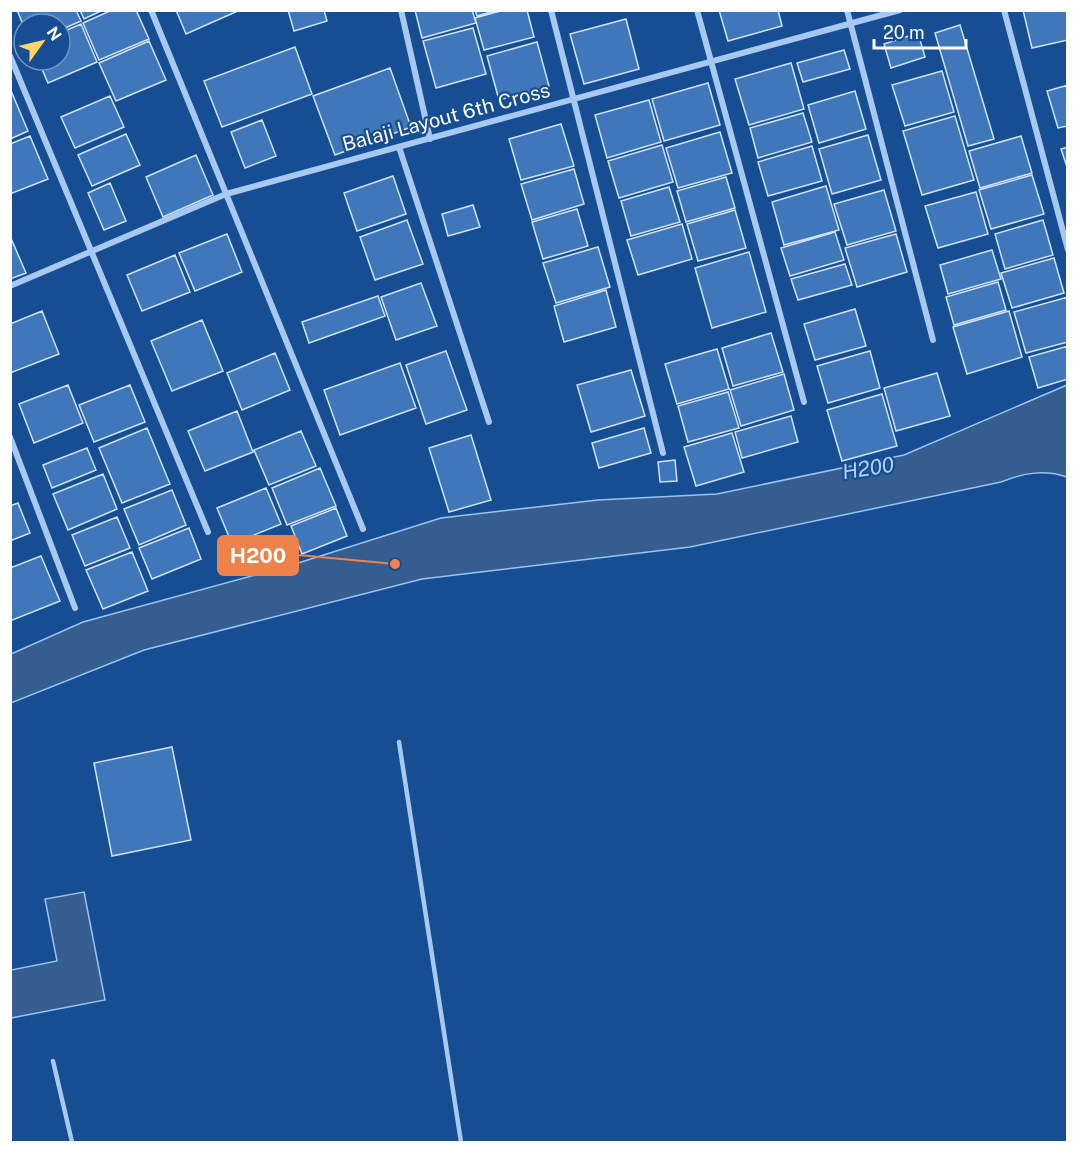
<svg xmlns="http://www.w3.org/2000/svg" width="1078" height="1153" font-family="'Public Sans',sans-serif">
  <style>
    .water { fill: #365d90; stroke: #99c3f3; stroke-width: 1.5 }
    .building { fill: #3f77ba; stroke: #cde2fb; stroke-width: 1.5 }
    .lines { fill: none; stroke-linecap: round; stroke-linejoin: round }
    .lane { stroke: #a7c8f0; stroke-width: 4.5 }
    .street { stroke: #a7c8f0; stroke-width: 6 }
    .labels { text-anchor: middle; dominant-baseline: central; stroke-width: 4.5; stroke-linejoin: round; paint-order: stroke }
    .street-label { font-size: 20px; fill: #fff; stroke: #174d93 }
    .water-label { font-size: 21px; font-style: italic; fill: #b3d2f7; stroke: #174d93 }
    .leader { fill: none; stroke: #ee8249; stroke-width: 2 }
    .callout-dot { fill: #ee8249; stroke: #174d93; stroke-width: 2 }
    .callout { fill: #ee8249; stroke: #ee8249; stroke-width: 2 }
    .callout-label { font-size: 21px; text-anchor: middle; font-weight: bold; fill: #fff }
  </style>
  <rect width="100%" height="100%" fill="#174d93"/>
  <!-- water -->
  <path class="water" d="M1067 385V477C1044 469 1024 473 1001 482L690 547 422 579 144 650 11 703V654L83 622 295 564 441 518 598 500 717 494 904 455Z
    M84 892 105 1000 11 1018V970L57 961 45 899Z"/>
  <!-- building -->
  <path class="building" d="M17 10H76L81 21 60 30V24H24V27Z
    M80 10H103L84 19Z
    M112 10H136L149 39 99 60 83 23Z
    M176 10H240L186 34Z
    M288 10H324L327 21 294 31Z
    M415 10H472L476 23 422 38Z
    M475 10H498L477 16Z
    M504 10H527L534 37 484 50 475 18Z
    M719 10H778L782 26 728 41Z
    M1023 10H1068V40L1032 48Z
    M626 19 639 69 584 84 570 34Z
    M81 24 97 62 48 83 38 60H60V33Z
    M960 25 994 139 968 146 935 33Z
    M473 28 486 74 436 88 423 41Z
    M918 33 925 57 891 68 884 44Z
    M149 41 166 80 116 101 99 63Z
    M537 42 549 86 499 100 487 56Z
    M295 47 312 94 222 127 204 81Z
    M844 50 850 69 803 82 797 63Z
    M791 63 804 109 749 125 735 79Z
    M390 68 411 127 335 155 313 96Z
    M942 71 954 112 905 126 892 85Z
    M708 83 720 125 664 141 652 99Z
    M1068 85V126L1058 128 1047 91Z
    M855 91 866 129 819 143 808 105Z
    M12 93 28 131 10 139V94Z
    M110 96 124 127 75 148 61 117Z
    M649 100 661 142 607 158 595 115Z
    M803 113 812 142 758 158 750 128Z
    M955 116 974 180 922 195 903 131Z
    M262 120 276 156 245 168 231 132Z
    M561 124 574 166 521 180 509 139Z
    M720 132 732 173 678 188 666 148Z
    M126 134 140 165 92 186 78 155Z
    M868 135 881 180 832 194 819 149Z
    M30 136 48 179 10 194V144Z
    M1021 136 1032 173 980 188 969 151Z
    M662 145 673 182 619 198 608 161Z
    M812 146 822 181 768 196 758 162Z
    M1068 147V170L1061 149Z
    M196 155 213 195 163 217 146 177Z
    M574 169 584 204 532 220 521 184Z
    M1032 175 1044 214 991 229 979 190Z
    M393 176 406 214 357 231 344 193Z
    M726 177 735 208 686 222 677 191Z
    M110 183 126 221 104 230 88 193Z
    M826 186 839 230 784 245 772 202Z
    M669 187 680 222 631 236 621 201Z
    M884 190 896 231 847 245 834 204Z
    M976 192 988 234 938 248 925 206Z
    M473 205 480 227 448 236 442 214Z
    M577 209 588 246 543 259 532 222Z
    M735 210 746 248 698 261 687 224Z
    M407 220 423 264 375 280 360 237Z
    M1043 220 1053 255 1005 269 995 234Z
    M682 224 692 259 638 275 627 240Z
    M835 232 844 260 790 276 781 248Z
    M227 234 242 272 195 291 179 253Z
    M896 234 907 272 857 287 845 248Z
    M10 236 26 273 10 279Z
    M598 247 610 287 556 303 543 263Z
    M992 250 1001 279 948 294 940 265Z
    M749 252 766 312 712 328 695 268Z
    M175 255 190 292 142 311 127 275Z
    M1054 258 1064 293 1012 308 1001 273Z
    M845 264 852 285 798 300 791 279Z
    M998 282 1006 310 954 325 946 297Z
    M421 283 437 326 396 340 381 297Z
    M606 290 616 327 564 342 554 306Z
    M378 296 385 316 309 343 302 322Z
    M1068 297V342L1026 353 1014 312Z
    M855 309 866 346 815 360 804 324Z
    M42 311 59 354 10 373V324Z
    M1009 311 1022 357 967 374 953 327Z
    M202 320 223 371 172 391 151 341Z
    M771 333 783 372 733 386 722 348Z
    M1068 346V379L1038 388 1029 357Z
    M717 349 729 389 677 404 665 364Z
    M446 351 467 410 426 424 406 365Z
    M870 351 880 388 828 403 817 366Z
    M275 353 290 390 242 410 227 373Z
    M400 363 416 408 340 435 324 390Z
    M631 370 645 416 591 432 577 385Z
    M937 373 950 416 896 431 884 388Z
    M784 374 794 410 741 426 730 390Z
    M68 385 83 423 34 443 19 404Z
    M130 385 145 422 94 442 79 405Z
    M728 392 739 428 688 442 678 406Z
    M882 394 897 446 842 461 827 410Z
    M237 411 253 452 205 471 188 431Z
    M791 416 798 442 742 458 735 432Z
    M147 428 170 484 122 503 99 448Z
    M644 428 651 453 599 468 592 443Z
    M301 431 316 466 269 485 254 450Z
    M732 433 744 472 696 486 684 447Z
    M471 435 491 500 449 512 429 448Z
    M87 448 96 470 52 488 43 465Z
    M675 460 677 481 660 482 658 462Z
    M320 468 336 506 287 525 272 488Z
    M103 474 117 509 68 530 53 494Z
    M266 488 281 524 232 544 217 508Z
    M172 490 186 525 139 545 124 509Z
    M18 503 30 533 10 541V506Z
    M336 508 347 536 302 554 291 526Z
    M117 517 130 548 85 566 72 535Z
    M189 528 201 559 152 579 139 548Z
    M132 552 148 591 103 609 86 570Z
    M41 556 60 601 10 621V568Z
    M172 747 191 840 112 856 94 763Z"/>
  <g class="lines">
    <!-- lane -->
    <path class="lane" d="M399 742 461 1142
      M53 1061 72 1142"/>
    <!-- street -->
    <path class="street" d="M151 10 363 529
      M401 10 430 139
      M551 10 663 453
      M697 10 804 402
      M847 10 933 340
      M1004 10 1068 250
      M10 56 208 532
      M399 147 489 422
      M10 286 226 194 900 10
      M10 437 75 608"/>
  </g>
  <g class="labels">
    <!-- street labels -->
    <g class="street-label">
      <text transform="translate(446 117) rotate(-15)">Balaji Layout 6th Cross</text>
    </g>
    <!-- water labels -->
    <g class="water-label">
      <text transform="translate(868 468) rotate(-9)">H200</text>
    </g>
  </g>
  <!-- callouts -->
  <path class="leader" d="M395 564L298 555"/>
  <circle class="callout-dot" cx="395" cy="564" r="6"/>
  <rect class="callout" x="218" y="536" width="80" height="39" rx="6"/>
  <g class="callout-label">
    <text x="258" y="563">H200</text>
  </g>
  <!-- border -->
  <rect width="1078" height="1153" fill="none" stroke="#ffffff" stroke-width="24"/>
  <!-- north arrow -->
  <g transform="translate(42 42) rotate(56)"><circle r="28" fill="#174d93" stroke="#7494be" stroke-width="1.5"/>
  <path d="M0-4.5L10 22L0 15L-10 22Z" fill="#ffd366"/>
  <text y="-9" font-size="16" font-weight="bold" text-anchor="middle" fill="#ffffff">N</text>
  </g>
  <!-- scale -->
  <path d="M874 39v9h92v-9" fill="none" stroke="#ffffff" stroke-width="3"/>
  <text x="883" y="39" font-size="18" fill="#ffffff" stroke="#174d93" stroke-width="4.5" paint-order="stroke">20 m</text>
</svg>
